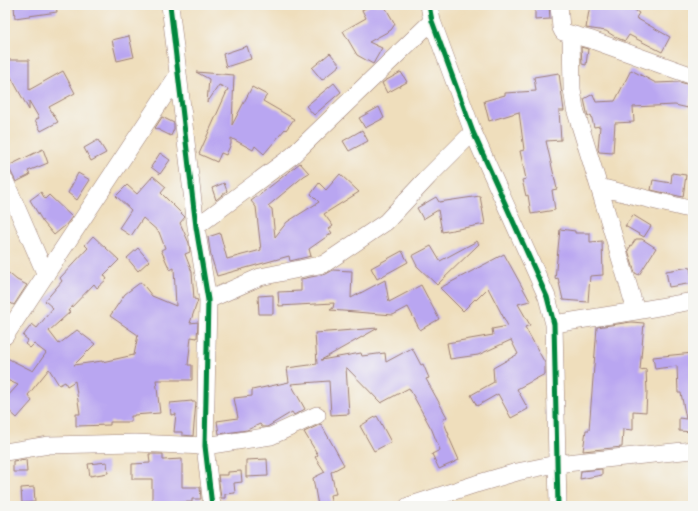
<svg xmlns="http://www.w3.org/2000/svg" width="698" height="511" font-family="'Gochi Hand',sans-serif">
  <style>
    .building { fill: #b9a6f1 }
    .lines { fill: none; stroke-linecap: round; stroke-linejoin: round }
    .minor-casing { stroke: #9c7e74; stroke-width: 18 }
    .minor { stroke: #fff; stroke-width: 17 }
    .cycleway-casing { stroke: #f6f6f2; stroke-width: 8 }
    .cycleway { stroke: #00873e; stroke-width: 5 }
  </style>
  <rect width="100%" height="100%" fill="#f6f6f2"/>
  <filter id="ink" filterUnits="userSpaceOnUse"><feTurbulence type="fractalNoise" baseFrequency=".025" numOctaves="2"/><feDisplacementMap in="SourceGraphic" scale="8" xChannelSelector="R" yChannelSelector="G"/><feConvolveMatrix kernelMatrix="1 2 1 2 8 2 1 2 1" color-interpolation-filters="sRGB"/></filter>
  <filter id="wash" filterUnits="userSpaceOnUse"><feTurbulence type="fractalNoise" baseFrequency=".012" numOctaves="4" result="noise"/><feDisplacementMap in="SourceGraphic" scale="16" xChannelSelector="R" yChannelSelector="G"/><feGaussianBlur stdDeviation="0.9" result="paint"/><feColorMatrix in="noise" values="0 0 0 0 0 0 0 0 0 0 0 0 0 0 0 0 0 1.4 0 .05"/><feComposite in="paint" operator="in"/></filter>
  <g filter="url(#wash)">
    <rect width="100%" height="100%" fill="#efdebc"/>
    <g id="blocks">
      <!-- building -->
      <path class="building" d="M14 5H56L57 12 15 18Z
        M371 5H384L395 24 391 30 369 42 382 48 373 64 357 55 343 31 366 18 362 10Z
        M535 5H549L550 19 535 20Z
        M590 5 608 8V5H627L639 13 636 18 670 37 662 52 629 35 625 41 617 38 606 31 586 28Z
        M129 36 134 57 117 61 112 40Z
        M247 46 251 59 226 67 223 54Z
        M581 47 588 49 586 65 582 64Z
        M330 53 340 65 322 80 312 68Z
        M5 60H29V90L63 71 75 93 49 107 58 122 41 131 35 120 39 118 29 101V110L5 66Z
        M631 70 656 83 680 82 693 86 688 108 675 105 633 107 634 122 615 123 613 153 599 152 598 149 600 126 594 127 591 115 588 117 584 99 593 94 596 102 615 101Z
        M196 72 234 75 232 125 252 87 267 95 263 101 294 119 286 130 285 129 264 154 255 146 253 150 231 138V144L226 155 221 153 217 162 199 154 228 89 219 85 207 103 209 79Z
        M401 72 407 82 387 93 382 83 385 81Z
        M559 73 564 111H559L561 140 546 141 557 189 552 190 555 210 531 214 528 195 526 196 522 180 526 179 520 151 524 150 519 112 489 121 484 101 505 95V93L536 91 534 77Z
        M334 83 341 92 314 115 306 106Z
        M379 107 384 118 365 128 359 118Z
        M162 117 174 123V129L171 136 155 128Z
        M362 130 368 141 349 151 343 141Z
        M98 140 106 153 91 161 84 148Z
        M43 149 48 163 28 171 30 175 16 182 8 166Z
        M160 153 170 160 160 174 151 167Z
        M300 163 309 173 304 176 268 206 272 209 275 237 287 222 319 202 311 194 319 183 326 190 340 174 359 192 324 214 333 226 329 229 332 233 309 249 311 256 290 261 289 256 217 276 211 256 208 237 220 233 227 259 261 250 256 207 251 201 255 198V196L257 197Z
        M78 173 90 180 77 200 68 193Z
        M672 173 686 175 683 197 651 190 653 180 671 183Z
        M153 176 166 187 161 193 185 217 180 223 189 243 190 252 185 254 192 272 194 299 198 300 190 323 198 322 197 338 191 337 188 365H192V380H156L160 413 134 415V416H131V422H110V425L76 426V414H80L75 381 67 386 65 382 59 385 49 369 28 395 32 401 17 418 5 407V399L18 385 5 379V357L33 371 46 353 34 344 30 348 25 344 28 340 23 336 32 324 37 328 53 308 45 301 62 281 60 278 88 248 85 245 93 236 119 260 104 275 107 279 97 288 94 284 68 311 70 312 49 331 59 344 77 330 95 344 74 365 102 361V362L134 355 138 335 110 316 125 294 141 282 152 296 176 306 174 268 170 270 161 250 165 248 159 232 143 218 131 236 119 228 131 210 116 196 127 185 137 194Z
        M224 183 227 191 216 200 212 188Z
        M41 192 45 199 49 195 72 217 66 225 54 235 43 222 30 200Z
        M480 196 485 224 442 232 438 210 423 219 417 208 436 197 439 202Z
        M633 215 651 226 644 237 625 226Z
        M560 229 575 231V233H590V242L602 241 603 275 590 276 588 302 563 300 558 278 555 279Z
        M636 239H642L656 248 639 275 635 273 628 250Z
        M477 241 479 244 437 285 417 266 412 256 431 246 440 261Z
        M138 248 149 261 138 271 127 258Z
        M402 251 408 262 377 279 371 268Z
        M504 254 530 301 518 304 530 325 525 327 545 363V374L517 389 528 409 511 418 498 394 477 406 471 395 494 382 493 368 518 354 511 340 478 355 450 359 447 343 493 335 492 329 508 326 488 288 476 300 475 299 463 311 440 288Z
        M690 267 693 283 669 287 666 271Z
        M5 270 17 280 27 285 14 305 5 300Z
        M333 270 352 271 351 298 385 280 389 302 421 285 439 319 420 330 408 307 393 315 330 310 333 308 334 303 279 306 278 292 301 291V279L326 274Z
        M273 295V314H259L258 296Z
        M631 322 644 323 640 370 646 369 647 392 646 412 633 411V430L623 429 622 447 583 451 586 430H589L597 327Z
        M378 328 321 360 361 353 362 356 385 353 386 362 412 348 421 365 423 364 429 378 426 379 447 417 443 420 449 435H448L459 460 439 469 432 454 440 450 432 430 409 388 381 403 346 367 349 414 331 415 329 381 291 384 305 409 294 415 292 412 267 427H262L260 424 247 430 219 434 217 421 238 418 234 398 252 396V390L289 382 287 368 317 364 315 333Z
        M693 353V365H692L693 432 679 431V418L686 419 681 393H678L677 366 655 369 653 357Z
        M192 401V402H196L193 436 182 435V432H174L176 414 171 415 170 403Z
        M377 416 391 442 374 451 360 426Z
        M321 424 344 465 331 472 336 494 330 495 332 506H318L313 478 325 472 315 457 318 455 304 432Z
        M149 454H163V460L182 459V487H200L201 499H192V502L164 503V506H152V479H132V464L150 463Z
        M26 459 27 472H13V461Z
        M267 459 268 476 246 477V460Z
        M107 462 108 473 90 476 88 464Z
        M602 469V475L580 479 581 471Z
        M241 471 242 482 234 483 235 493 225 494V498H221L218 475H228V472Z
        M34 487 35 502 22 503 21 488Z"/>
    </g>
  </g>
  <g filter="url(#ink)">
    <use href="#blocks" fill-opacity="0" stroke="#9c7e74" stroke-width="1"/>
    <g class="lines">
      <defs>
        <path id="minor" d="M170 5 196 227 208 300 205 446 212 506
          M429 5 432 21 473 132 547 297 554 324 558 506
          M559 5 561 28 563 32 592 40 693 76
          M571 34 572 89 575 109 599 187 636 311
          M5 181 46 275
          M599 187 693 210
          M196 227 292 156 432 21
          M208 300 260 277 324 264 386 222 428 177 473 132
          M554 324 636 311 693 301
          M5 336 178 75
          M5 452 49 445 135 443 205 446 271 436 317 415
          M408 506 476 484 517 472 556 464 693 450"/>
      </defs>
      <!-- minor casing -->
      <use href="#minor" class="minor-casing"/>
      <!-- minor -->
      <use href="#minor" class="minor"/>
      <defs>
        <path id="cycleway" d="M170 5 196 227 208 300 205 446 212 506
          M429 5 432 21 473 132 547 297 554 324 558 506"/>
      </defs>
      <!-- cycleway casing -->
      <use href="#cycleway" class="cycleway-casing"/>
      <!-- cycleway -->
      <use href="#cycleway" class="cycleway"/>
    </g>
  </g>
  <!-- margin -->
  <rect width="698" height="511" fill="none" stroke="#f6f6f2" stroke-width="20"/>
</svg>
